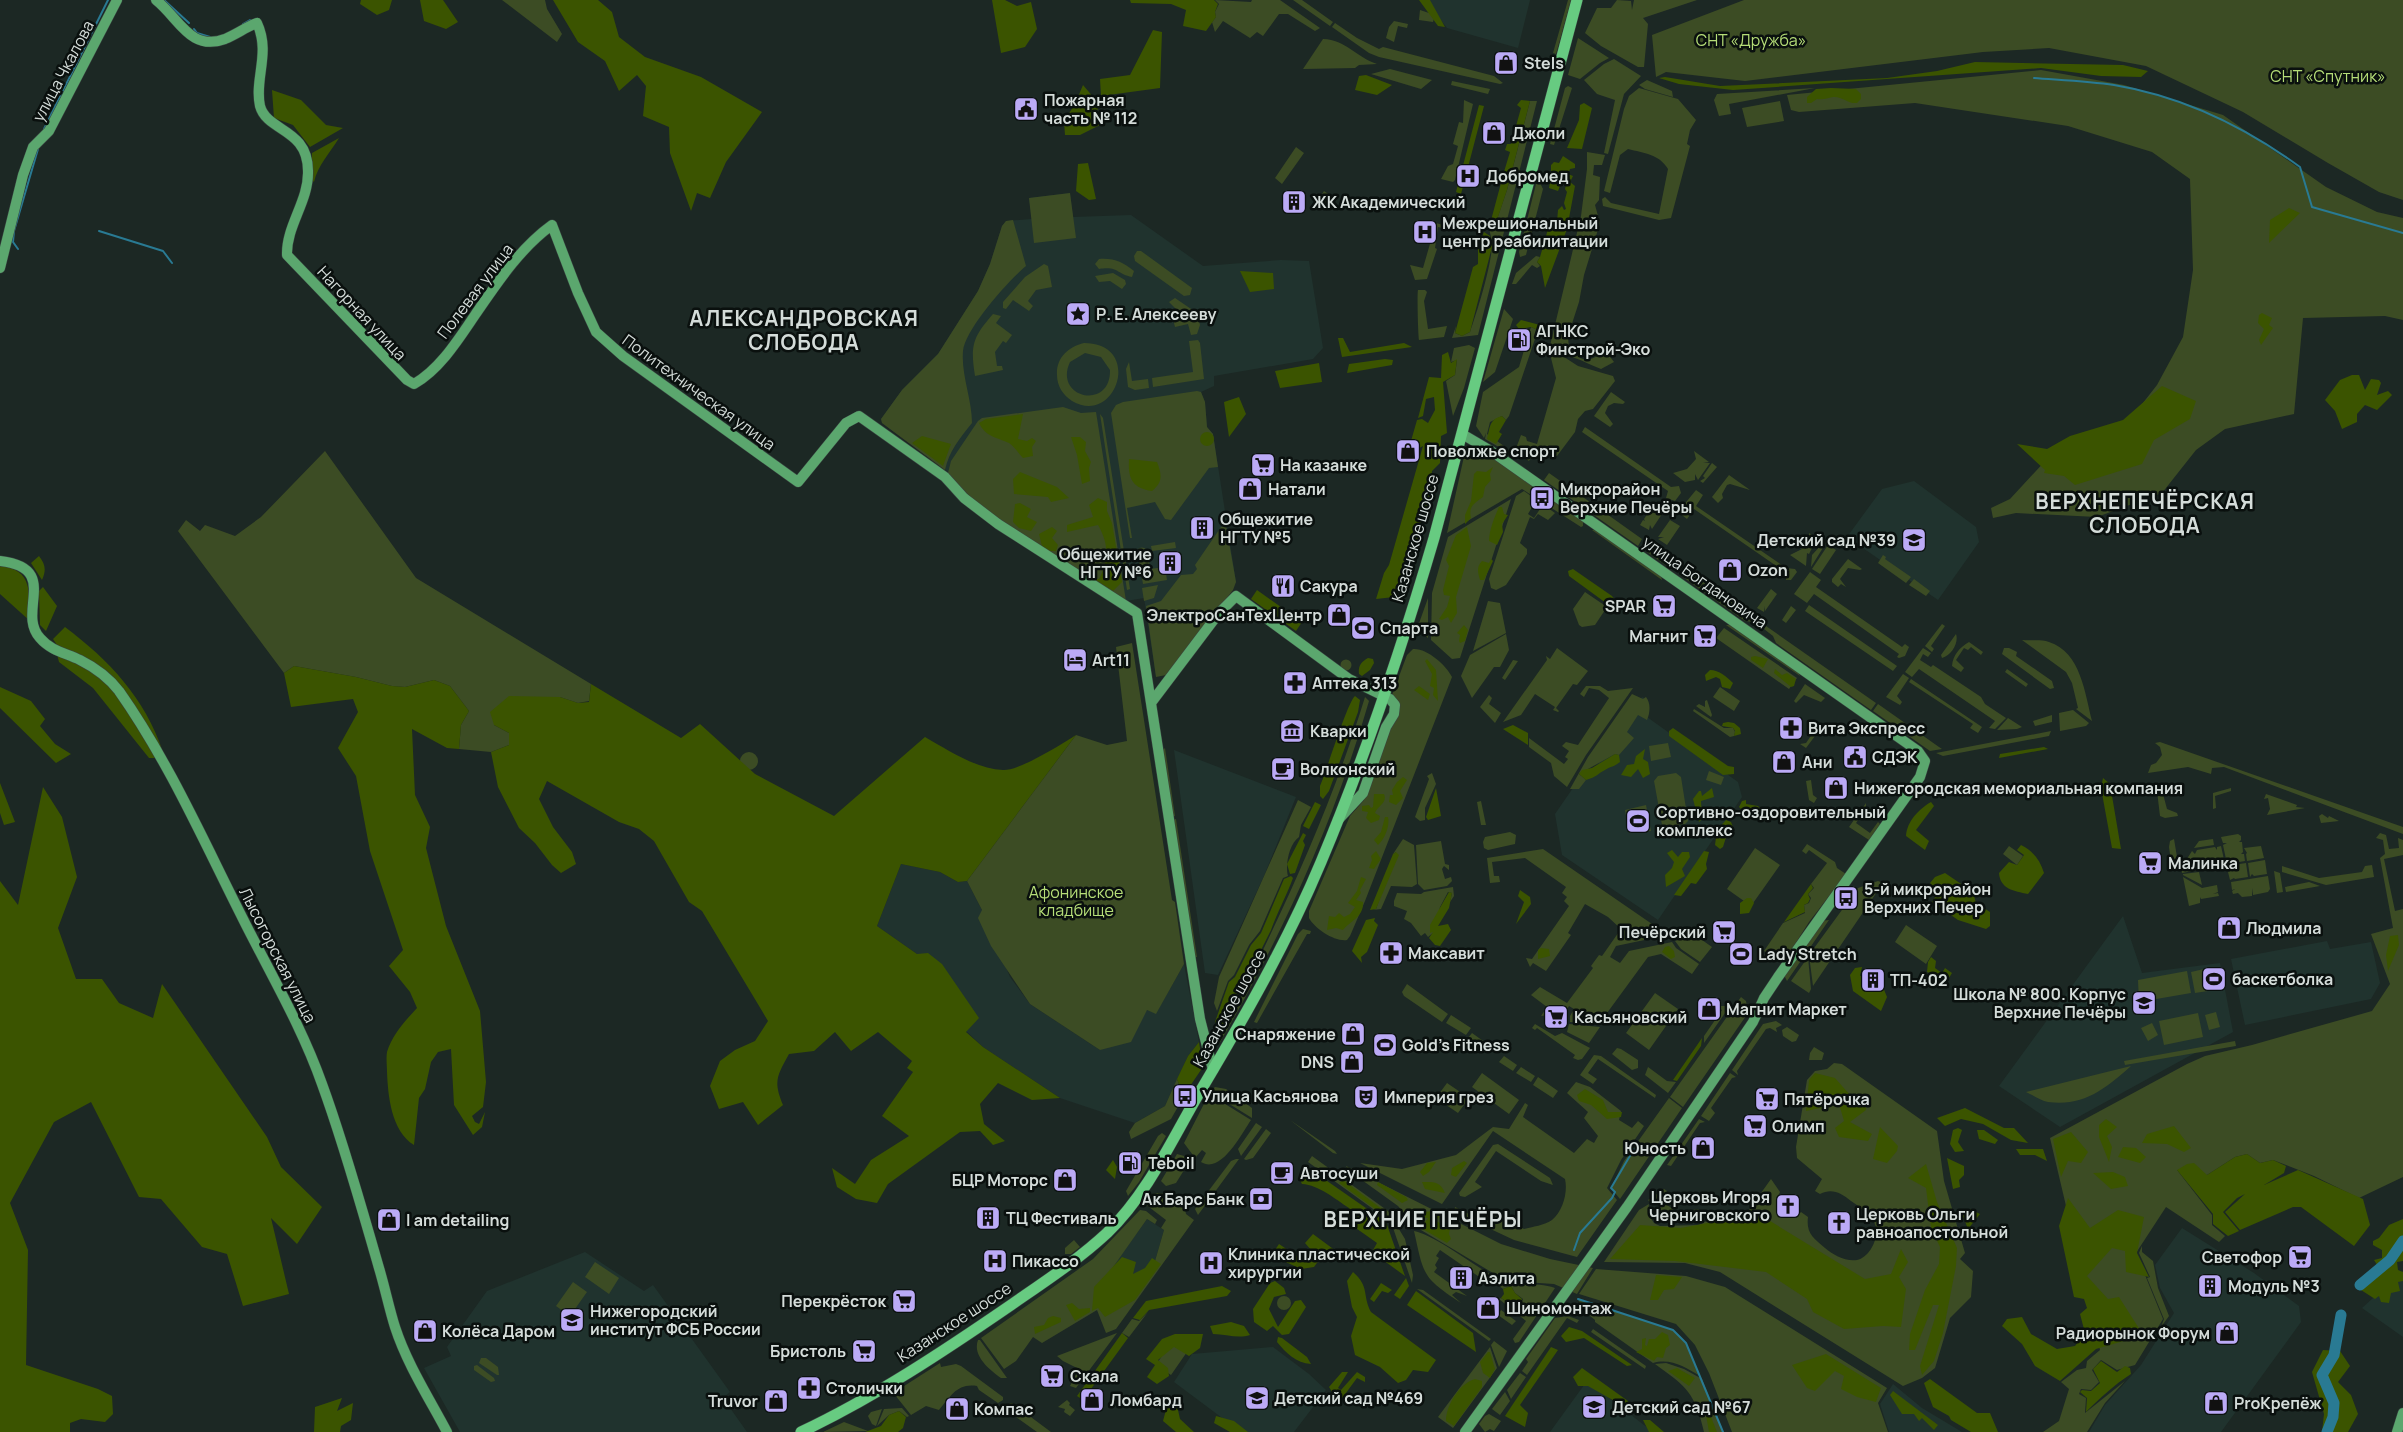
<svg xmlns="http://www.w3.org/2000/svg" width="2403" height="1432" font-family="Manrope,sans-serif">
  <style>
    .built { fill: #20332e }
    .green { fill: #3c4c24; fill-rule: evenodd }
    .forest { fill: #3b5400 }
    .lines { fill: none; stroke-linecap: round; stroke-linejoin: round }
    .stream { stroke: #297a93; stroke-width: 2 }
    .river { stroke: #297a93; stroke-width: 11 }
    .secondary-casing { stroke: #394541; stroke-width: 11 }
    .primary-casing { stroke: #394541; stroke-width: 12 }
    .secondary { stroke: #5ba76e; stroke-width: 10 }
    .primary { stroke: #67cb81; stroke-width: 11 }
    .labels { text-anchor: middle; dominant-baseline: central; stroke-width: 5; stroke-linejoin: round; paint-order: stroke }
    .park-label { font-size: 16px; fill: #b6de78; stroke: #0a100e }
    .poi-label { font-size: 16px; font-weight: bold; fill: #d4dcd9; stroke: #0a100e; text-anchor: start }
    .street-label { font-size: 16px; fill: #d4dcd9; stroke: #0a100e }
    .district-label { font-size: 21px; font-weight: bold; letter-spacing: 1px; fill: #d4dcd9; stroke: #0a100e }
  </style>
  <rect width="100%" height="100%" fill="#1c2824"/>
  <!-- built -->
  <path class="built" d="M1425 0H1530L1518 48 1447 28Z
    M1070 193 1073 217 1131 215 1203 266 1281 260 1309 261 1323 348 1313 359 1214 376V386L1201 392 1205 402 1207 427 1213 434 1236 582 1185 653 1156 677 1144 598 1126 601 990 512 957 485 947 471 882 423 881 419 902 390 938 354 978 291 990 264 1002 226 1006 221 1032 219 1029 198Z
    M1914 481 1976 527 1979 542 1938 600 1847 537 1882 489Z
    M1642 697 1644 698 1647 703V717L1738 782 1742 797 1658 920 1562 855 1555 814 1584 772 1594 770Z
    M1174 750 1296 797 1264 876 1218 975 1205 973Z
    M901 864 940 872 958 882 967 881 982 910 1010 977 1030 1004 1100 1050 1147 1010 1156 1013 1184 964 1199 1042 1188 1056 1165 1106 1135 1123 1060 1098 983 1047 966 1031 917 954 877 926Z
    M2123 916 2142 973 2220 963 2233 1032 2060 1127 1999 1086Z
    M2327 941 2330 949 2371 942 2380 983 2371 999 2245 1025 2231 959Z
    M1147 1219 1164 1230 1153 1268 1120 1298 1103 1280Z
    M2182 1228 2254 1273 2299 1306 2301 1322 2221 1432H2089L2105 1405 2141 1365 2174 1313 2160 1288 2155 1265Z
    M585 1252 644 1291 653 1285 730 1392 723 1398 747 1432H460L424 1368 451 1356 447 1347 487 1291Z
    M2403 1271V1337L2362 1308Z
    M1273 1347 1309 1374 1326 1390 1294 1432H1241L1174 1382 1192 1354Z
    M1587 1381 1653 1432H1550Z
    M1893 1384 1922 1408 1962 1432H1889L1880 1404Z"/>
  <!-- green -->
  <path class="green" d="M502 0H545L547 9 562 34 557 42Z
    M1215 0 1251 2 1252 0H1280L1320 28 1315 31 1288 14H1279L1263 36 1257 32 1250 38 1223 21 1215 32 1212 22 1216 17 1215 12 1219 4Z
    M1293 0H1302L1333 22 1330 26Z
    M1568 0H1571L1556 54 1553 53Z
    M1617 0 1631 1 1632 10 1634 0H1697L1643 18 1648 24 1644 67H1638L1601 46 1585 33 1597 8H1611Z
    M1744 0H2403V200L2379 192 2328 163 2243 112 2146 66 2049 48 1983 52 1745 81 1666 72 1656 77 1652 35Z
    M1420 10 1435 15 1433 22 1419 20Z
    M1394 21 1408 24 1407 28 1398 26 1394 42 1386 38 1389 27Z
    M1335 23 1357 38 1379 49 1383 47 1494 76 1503 83 1500 84 1379 57 1369 53 1332 27Z
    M1578 38 1609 58 1600 63 1580 79 1568 75Z
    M1323 39C1346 40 1356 57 1377 64L1359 65 1355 68 1303 69Z
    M1614 59 1641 76 1624 94 1608 154 1604 153 1615 100 1597 94 1584 80 1604 64Z
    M1390 69 1432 80 1421 89 1371 74Z
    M2041 70 2124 85 2223 115 2326 187 2377 212 2403 218V320L2385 316 2303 318 2294 414 2225 429 2196 450 2162 493 2097 517 2016 513 1993 518 1991 508 2010 499 2061 444 2128 422 2157 385 2183 337 2193 270 2190 179 2152 152 2068 126 1915 103 1799 112 1791 110 1787 95Z
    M1647 80 1672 91 1673 97 1645 89 1639 85Z
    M1452 81 1490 89 1488 94 1451 85Z
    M1568 86 1572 88 1554 145 1550 144 1565 88Z
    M1639 88 1678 99 1696 120 1690 130 1687 144 1690 146 1671 218 1659 220 1603 206 1602 199 1605 197 1611 203 1659 214 1668 169C1659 154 1644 153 1628 149L1620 155 1610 193 1604 191 1624 109 1629 96Z
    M1815 88 1729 104 1731 114 1719 116 1714 100 1717 94Z
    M1464 100 1473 104 1455 180 1453 182 1441 179 1448 166 1453 164 1458 146 1453 144 1459 122 1463 123Z
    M1530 101H1537L1478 335 1452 338 1456 326 1455 333 1462 336 1470 332C1478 309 1490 270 1492 247 1493 238 1488 233 1490 224L1495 225 1507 190Z
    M1780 101 1784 121 1747 127 1742 108Z
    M1296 147 1304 153 1282 184 1275 178Z
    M1587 152 1605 155 1602 165H1594L1593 175 1600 177 1599 200 1595 205 1600 223 1584 275 1579 302 1568 336 1569 350C1592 368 1587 356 1608 354L1614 362 1601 369C1590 365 1571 354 1561 355L1578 366 1613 376 1615 381 1593 409 1585 411 1578 419 1575 432 1557 456 1544 457 1534 452 1529 461 1515 451 1521 435 1526 437 1527 441 1537 444 1556 378 1549 350 1581 216 1587 169Z
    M1540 183 1543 189 1527 251 1526 255 1520 257 1519 252 1536 184Z
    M1324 191 1337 200 1328 205 1319 199Z
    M1070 193 1076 238 1034 243 1029 198Z
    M1013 220 1026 266C1009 280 965 329 963 351 961 375 972 399 972 423 960 438 949 451 945 470L882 423 881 419 902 390 938 354 978 291 990 264 1002 226 1006 221Z
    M1436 223 1443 225 1442 228 1438 227 1435 248 1437 249 1427 279 1415 280 1410 265 1423 268Z
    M1137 251H1141L1192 288 1190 295 1184 296 1135 261 1134 256Z
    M1536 256 1540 257 1537 262 1540 266 1537 268 1532 265 1516 284H1512L1516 273Z
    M1099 259C1115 258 1122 262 1134 271L1132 277C1116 274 1119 266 1099 269L1095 264Z
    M1044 264 1048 266 1052 287 1036 290 1028 301 1033 306 1029 311 1013 300 1006 309 1003 308V302L1025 277Z
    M1113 273 1125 280 1126 284 1122 289 1110 281 1099 282 1095 276Z
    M1418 290H1425L1427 292 1424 301 1428 329 1447 326 1444 337 1419 340C1418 334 1417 293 1418 290Z
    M1175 298 1197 313 1200 325 1197 334 1191 335 1188 324 1175 327 1173 319 1177 310 1169 302Z
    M1504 309 1513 319 1495 372 1483 382Z
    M993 314 1001 316 996 323 1012 335 1006 343 1003 341 995 352 997 366H1002L1003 370 975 376C970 345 973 337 993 314Z
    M1531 327 1538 330 1509 416 1506 420 1502 416 1490 422 1487 434 1504 446H1497L1485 439 1486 433 1484 438 1476 426 1483 392 1519 367Z
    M1198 340 1200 343 1204 379 1153 387 1152 378 1193 372 1189 341Z
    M1084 343C1144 343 1116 427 1072 401 1063 395 1057 386 1057 375 1056 358 1068 347 1084 343ZM1085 353 1101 357 1110 370C1111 411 1053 398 1070 362Z
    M1469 345 1475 348 1464 388 1453 416 1446 381 1455 375 1457 360 1451 362 1454 348Z
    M1129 362 1132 381 1148 379 1149 388 1135 390 1128 387 1126 369Z
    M1197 391 1201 392 1205 402 1207 427 1213 434 1218 467 1209 468 1171 520 1165 519 1155 502 1127 508 1132 538H1130L1111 413 1116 405 1123 402Z
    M1611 392 1625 402 1623 404 1614 403 1608 406 1605 413 1613 424 1610 427 1594 416Z
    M1063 407 1081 413 1096 412 1126 601C1069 565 990 525 948 473L951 461 978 421 982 418Z
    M1100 414 1103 418 1130 589 1127 590Z
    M1585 427 1671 487 1679 486 1681 493 1675 501 1666 498 1668 491 1582 432Z
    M1472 448C1480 448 1529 481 1536 488 1541 494 1543 498 1552 500L1583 521V526L1581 527 1522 489 1447 533 1465 452Z
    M325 451 416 578 591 684 589 701 578 703 560 697 494 725 509 733V745L491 752 459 749 461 725 469 711 450 686 434 680 405 687 392 686 356 677 294 666 284 673 178 531 186 520 200 531 205 525 235 536 261 517Z
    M1694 451 1709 462 1703 463H1710L1698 480 1695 474V480L1685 482 1673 473 1687 469 1696 459Z
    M1712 463 1717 467 1703 483 1700 481 1705 478 1703 476Z
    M1549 473 1642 539 1638 546 1544 480Z
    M1729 475 1750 490 1730 484 1727 485 1722 494 1723 498 1718 503 1712 497Z
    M1696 490 1703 495 1696 506 1786 568 1795 569 1797 572 1791 580H1786L1785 572 1694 509 1687 519 1678 512Z
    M1524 491 1555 513 1548 520 1538 514 1534 519 1530 517 1520 543 1527 549V554L1506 585 1496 590 1491 588 1489 579 1516 496ZM1535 502 1542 506 1534 518 1528 514Z
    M1511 499 1460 658 1452 659 1431 640 1432 593 1448 537Z
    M1652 507 1662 514 1652 529 1650 525 1649 530 1640 525 1643 520 1645 521 1644 519Z
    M1670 520 1680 526 1667 545 1658 539 1664 537H1658Z
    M1226 525 1236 582 1233 590 1166 675 1156 677 1146 606 1161 601 1181 575 1193 574 1197 569 1195 565 1221 527Z
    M1592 530H1596L1661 576 1662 580Z
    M1809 533 1820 540 1814 544 1809 554 1807 553 1806 566 1790 555 1802 549 1800 548 1807 539 1809 540Z
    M1175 542 1176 548 1152 551 1151 546Z
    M1824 542 1826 543 1811 567 1812 555Z
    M1650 545 1672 560 1670 566H1667L1647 552Z
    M1828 545 1836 550 1820 574 1812 569Z
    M1136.5 553a5.5 5.5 0 1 1 11 0a5.5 5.5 0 1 1-11 0Z
    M1883 555 1886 557 1885 559 1911 577 1906 583 1878 563Z
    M1848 559 1862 569 1860 570 1848 568 1840 579 1846 587 1841 584 1838 587 1832 582V579Z
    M1149 561 1150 569 1165 567 1167 580 1143 584 1139 562Z
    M1683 568 1764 624 1762 628 1753 622 1745 621 1680 575Z
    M1810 572 1821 580 1816 587 1902 647 1905 644 1909 647 1905 656 1899 658 1897 657 1899 654 1814 594 1807 603 1794 594Z
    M1914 579 1930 591 1926 596 1909 585Z
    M1158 585 1154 598 1144 601 1142 588Z
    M1771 589 1777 594 1765 611V606L1764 612 1757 608Z
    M1585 592 1607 607 1595 625 1582 627 1579 625 1573 609Z
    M1428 598V638L1417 629Z
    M1488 601 1500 603 1506 633 1473 651Z
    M1809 605 1897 666 1893 671 1805 611Z
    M1791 606 1796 610 1786 623 1782 620Z
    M1942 624 1945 626 1931 646 1934 649 1932 652 1925 646Z
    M1726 625H1731L1798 672 1800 676Z
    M1766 626 1876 703 1871 710 1776 643 1773 636 1764 629Z
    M1724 628 1797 678 1789 689 1716 638Z
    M1506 634 1509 650 1500 667H1494L1472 698 1461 676 1470 655Z
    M1956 634C1959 642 1952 655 1942 658L1941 655Z
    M2022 640C2031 641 2041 639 2049 642 2081 652 2085 694 2092 721L2076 709 2078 708 2072 683 2066 672Z
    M1969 642 1983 652 1981 655 1971 647 1968 650 1964 648 1956 660 1964 668 1961 672 1952 666C1953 655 1959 648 1969 642Z
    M1132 643 1172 900 1175 902 1184 964 1156 1014 1147 1010 1131 1042 1100 1050 1030 1004 991 946 978 918 982 910 967 881 1076 735 1107 745 1127 741 1116 647Z
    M1557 648 1588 671 1577 685 1573 684 1556 708 1559 711 1558 712 1553 710 1555 707 1535 694 1521 715 1503 722 1547 660 1546 656 1550 659Z
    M1923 648 1931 653 1928 657 1923 654 1920 660 1931 667 1933 665 1981 697 1985 704 2006 718 1995 729 1989 728 1995 721 1919 669 1912 677 1905 672Z
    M2004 648H2009L2017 652 2016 656 2052 681 2054 688 2050 689 2002 654Z
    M1413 649C1427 648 1446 665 1452 677L1365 901 1350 936 1347 940C1335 942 1315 929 1309 918V911L1350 816 1364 800 1389 730 1392 695 1407 655Z
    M1340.5 665a5.5 5.5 0 1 1 11 0a5.5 5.5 0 1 1-11 0Z
    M1513 660 1518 661 1505 680 1502 678Z
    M2007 669 2028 684 2026 687 2005 672Z
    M1903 674 1909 678 1897 696 1902 702 1900 705 1886 697Z
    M1911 679 1982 727 1978 733 1970 728 1973 724 1909 682Z
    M1805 684 1825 698 1821 702 1804 695 1796 703 1794 701Z
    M1586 686H1600L1608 691 1633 688 1586 755 1567 787 1554 776 1551 763 1529 747V738L1564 764 1568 759 1565 757 1569 751 1562 746 1566 742 1578 745 1609 698 1599 690 1589 688 1584 697 1580 694Z
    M1720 687 1740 701 1734 711 1713 697Z
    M1632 694 1643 699 1646 697C1651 703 1650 713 1647 720L1638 715 1627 732 1634 738 1619 755 1615 754 1579 774 1586 780 1579 789H1570L1588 757Z
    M1489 695 1492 698 1489 704 1501 713 1495 723 1480 707Z
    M1365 697 1369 701C1334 822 1282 936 1219 1044L1220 1038C1276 925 1328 818 1365 697Z
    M1707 700 1712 715 1711 717 1696 706 1699 704 1705 707V701Z
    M1878 704 1939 747 1942 749 1930 751 1873 711Z
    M1694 709 1724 728H1733L1735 732 1734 736 1730 737 1693 711Z
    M2073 710 2089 723 2086 726 2060 731 2059 713Z
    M2052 715V722L2035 726 2033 721Z
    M2008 718 2022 727 2017 729 1997 730Z
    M1815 730 1818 732 1806 748 1800 744 1806 743Z
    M2051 731 2049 736 1943 756 1936 753Z
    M2160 742 2403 827V834L2224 767 2212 768 2211 774 2188 767 2148 773 2151 765 2156 763 2162 755 2160 747 2155 743Z
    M1668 743 1671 757 1651 761 1649 746Z
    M1165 748 1175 816 1172 817 1163 750Z
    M740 761a9 9 0 1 1 18 0a9 9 0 1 1-18 0Z
    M1709 771 1724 777 1721 785 1706 780Z
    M1432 773 1436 784 1425 808V820L1420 821 1415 817 1429 779 1427 776Z
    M1676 773 1681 777 1688 821 1685 824 1665 827 1662 825 1654 781 1658 776Z
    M1811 780 1813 795 1817 798 1814 803 1809 800 1806 781Z
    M2180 785V787L2163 794 2167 809 2177 813 2178 816 2165 818 2160 816 2157 791Z
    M2231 788V791L2215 796 2216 808 2213 809V793Z
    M2266 794 2297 805 2296 807 2305 808 2267 815 2270 809 2268 798 2264 799Z
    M1298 800 1311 807 1301 825 1299 837C1289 844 1285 865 1288 876L1283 878 1260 931 1249 945 1234 975 1228 981 1217 1011 1214 1003 1219 977Z
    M1481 801 1486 825H1481L1477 802Z
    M1866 803V809L1856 823 1870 833 1878 822 1880 824 1869 840 1849 827Z
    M1646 805 1651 831 1629 833 1625 810Z
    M2322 814 2328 818 2329 816 2339 821 2321 823 2319 816Z
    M1176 819 1197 957 1193 958 1172 820Z
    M1510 832 1516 835 1515 844 1488 850 1484 848 1483 842 1485 837Z
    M2380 833 2386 835 2389 849 2399 848 2398 838 2403 840V855L2384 859 2395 911 2403 909V1177L2359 1198 2314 1176 2273 1160 2260 1163 2247 1154 2235 1157 2207 1175 2177 1170 2212 1215V1225L2225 1236 2219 1242 2166 1207 2136 1253 2163 1319 2135 1365 2117 1370 2101 1360 2092 1370 2099 1382 2091 1390 2081 1389 2079 1394 2086 1398 2085 1413 2125 1381 2105 1403 2087 1432H2043L2059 1421 2069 1389 2061 1382 2077 1370 2086 1368 2087 1361 2100 1350 2050 1138 2187 1064 2205 1056 2252 1045 2372 1011 2390 984 2371 934 2393 928 2380 858 2385 854 2383 840 2376 838Z
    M2238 834 2241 836V840L2239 842H2242L2243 852 2241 854H2244L2245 861 2227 864 2223 845 2227 843H2223L2221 837Z
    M1403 839 1414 845 1417 884 1412 887 1391 886 1381 909 1373 910 1376 909 1396 852 1393 854Z
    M2174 839 2178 863H2175L2171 861 2169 847 2170 841Z
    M2213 839 2214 845 2194 848 2199 841Z
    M1441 841 1445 864 1449 865V870L1444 866 1442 869 1445 879 1451 877 1452 881 1447 886 1424 890 1418 884 1416 845Z
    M1807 844 1835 862 1837 868 1846 874 1809 922 1783 963 1764 951 1783 923 1805 913 1804 905 1809 903 1811 898 1808 894 1814 888 1811 884 1827 863 1809 850 1806 854 1802 851Z
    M2009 846 2023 856 2017 865 2003 854Z
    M2221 846 2225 864 2221 865 2220 862 2219 866 2201 869 2199 866 2198 870 2182 873 2181 868 2192 851 2195 854 2197 850 2215 847 2217 850V847Z
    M2261 846 2264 858 2247 861 2246 854 2247 853 2244 848Z
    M1755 848 1780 865 1751 906 1727 889Z
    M1543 849 1668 935 1616 946 1610 957 1620 963 1629 951 1672 942 1676 948 1699 964 1692 974 1661 954 1648 957 1599 1024 1570 1022V1016L1574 1009 1569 1006 1564 1014 1554 1008 1549 1015 1541 1016 1547 1007 1531 995 1540 987 1567 1003 1593 968 1591 966 1599 955 1602 956 1621 929 1608 917 1585 904 1568 933 1571 935 1546 971 1533 963 1530 967 1526 958 1532 959 1569 906 1564 901 1567 897 1562 893 1566 887 1525 858 1492 862 1494 876H1499L1500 882 1490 883 1487 858Z
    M2265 860 2267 874 2254 876 2252 874 2250 877 2248 863Z
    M2246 863 2248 877 2235 879 2234 878 2230 880 2228 872 2232 870 2228 871 2227 866Z
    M2372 865 2374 877 2326 885 2282 872V866L2319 878 2362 872 2365 866Z
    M2274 871 2280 873 2283 892 2277 893Z
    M2199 872 2202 885 2183 875V874Z
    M2268 876 2270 889 2268 892 2253 895 2252 888V896L2242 897 2238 893 2233 894 2232 891 2235 889 2232 890 2231 882Z
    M2183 877 2202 888 2217 885 2218 892 2213 894 2218 893 2219 896 2201 899 2200 897V903L2189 906Z
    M1878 881 1883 883 1813 986 1809 955 1858 888Z
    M2309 882 2320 886 2286 892 2285 887Z
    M1453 887 1454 896 1450 902 1452 893 1448 892 1440 907 1434 932 1428 937 1425 933 1421 936 1411 923 1404 919 1407 911 1394 906V901L1397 893 1421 894 1424 892Z
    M1829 920 1787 981 1784 975 1821 921Z
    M1906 925 1937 946 1926 964 1895 942Z
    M1303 929 1311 931 1310 934H1307L1257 1023 1254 1022 1298 934Z
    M1695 935 1712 947 1700 962 1681 949 1675 941Z
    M1808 957 1811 989 1809 993 1791 981Z
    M2204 969 2208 991 2195 993 2191 972Z
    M2218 969 2222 987 2210 989 2206 971Z
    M2187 971 2191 993 2139 1002 2138 980Z
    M1407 984 1448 1014 1442 1022 1404 996 1402 992Z
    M1655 993 1678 1009 1649 1050 1626 1033Z
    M1741 997 1746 1001 1748 1013 1683 1107 1670 1097Z
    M1721 1006H1730L1704 1043V1036L1722 1010 1719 1008Z
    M2216 1012 2220 1027 2209 1030 2205 1015Z
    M2198 1013 2203 1037 2164 1045 2159 1021Z
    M1451 1015 1471 1028 1466 1035 1446 1023Z
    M1776 1021 1782 1025 1776 1028 1777 1032 1770 1028 1766 1029 1737 1071 1738 1075 1732 1070 1763 1024Z
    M2152 1023 2158 1035 2148 1041 2141 1028Z
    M1535 1024 1555 1036 1562 1033 1590 1048 1582 1059 1578 1060 1573 1058 1575 1055 1537 1028 1535 1030 1532 1028Z
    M1569 1024 1600 1027 1589 1043 1567 1032Z
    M1787 1027 1799 1035 1796 1041 1792 1042 1783 1036 1782 1030Z
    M1472 1033 1486 1043 1483 1048 1468 1038Z
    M2235 1041 2236 1046 2125 1065 2124 1061Z
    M1814 1047 1824 1053 1822 1060H1809L1810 1053Z
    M1617 1048 1621 1049 1638 1060V1068L1632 1070 1612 1054Z
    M1594 1055 1601 1056 1656 1095 1655 1098 1598 1059 1588 1073 1597 1079 1593 1084 1580 1075Z
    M1504 1056 1517 1065 1513 1071 1499 1062Z
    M1834 1063 1842 1064 1937 1131 1944 1181 1965 1253 1960 1259 1973 1271 1971 1297 1950 1318 1935 1368 1922 1378 1903 1386 1720 1272 1685 1263 1604 1262 1639 1210 1649 1204 1648 1214 1654 1223 1660 1226 1699 1225 1718 1215 1746 1214 1771 1179 1780 1192 1776 1200 1781 1208 1795 1218 1801 1212 1808 1217C1806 1233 1813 1238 1825 1248 1833 1255 1846 1262 1857 1260 1871 1257 1881 1234 1874 1222 1868 1213 1860 1207 1851 1201 1841 1193 1832 1188 1820 1194L1815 1191 1822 1179 1797 1158 1796 1147 1807 1080 1815 1071 1827 1069Z
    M2131 1066C2106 1088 2084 1107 2048 1102 2041 1101 2033 1095 2026 1092Z
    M1521 1067 1535 1076 1531 1082 1516 1073Z
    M1648 1067 1667 1081 1676 1082 1668 1093 1645 1075Z
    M1482 1073 1519 1100 1509 1114 1472 1087Z
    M1730 1073 1736 1077 1732 1078 1711 1108 1715 1113 1709 1121 1701 1116Z
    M1538 1077 1558 1091 1553 1098 1533 1085Z
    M1177 1079 1182 1092 1188 1089 1171 1119 1131 1139 1129 1132 1135 1123 1165 1106Z
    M1576 1082 1590 1087 1621 1111 1619 1120 1632 1128 1638 1121 1644 1126 1621 1160 1607 1188 1617 1200 1577 1257 1514 1240 1482 1225V1219L1488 1211 1494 1212 1524 1229C1532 1227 1545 1225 1552 1220 1563 1211 1568 1192 1565 1179L1493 1131 1442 1204 1360 1163 1402 1169 1456 1155 1493 1127 1509 1129 1525 1103 1528 1105 1523 1117 1574 1153 1587 1139 1594 1143 1598 1136 1584 1118 1588 1112 1567 1093Z
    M1447 1083 1469 1098 1458 1113 1436 1098Z
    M1215 1087 1226 1089 1252 1108V1118L1210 1092Z
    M1209 1094 1251 1120C1242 1133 1221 1175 1201 1162L1206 1153 1202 1150 1195 1158 1184 1143Z
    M1669 1098 1682 1108 1620 1199 1611 1188 1624 1161Z
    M1699 1119 1705 1122 1700 1123 1671 1166 1667 1165Z
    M1290 1120 1335 1151 1337 1154 1333 1153Z
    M1256 1123 1262 1127 1241 1156 1238 1149Z
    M1266 1129 1271 1133 1253 1158 1246 1160 1244 1159Z
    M1162 1133 1166 1136 1139 1182 1128 1196 1126 1191 1158 1136Z
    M1498 1144 1550 1178 1553 1185 1541 1181 1496 1151 1475 1182 1482 1187 1465 1197 1460 1196 1459 1193 1493 1145Z
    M1177 1154 1184 1156 1186 1167 1176 1183 1166 1186 1161 1181Z
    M1312 1156 1388 1211 1405 1239 1413 1275 1412 1283 1391 1222 1308 1162Z
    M1236 1159H1239L1198 1215 1195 1209 1231 1161Z
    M1346 1166 1501 1244 1550 1259 1593 1268 1577 1294 1554 1284 1523 1282 1503 1279 1416 1227 1398 1206 1348 1170Z
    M1664 1189 1667 1191 1665 1198 1652 1204 1648 1200Z
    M1158 1193 1165 1194 1184 1205 1186 1214 1194 1220 1116 1329 1106 1333 1097 1310 1042 1343 1033 1337 1016 1361 1004 1369 981 1338 1093 1259 1140 1210 1146 1211 1157 1220 1155 1224 1147 1219 1104 1280 1120 1298 1153 1268 1164 1230 1161 1228 1166 1220 1145 1204 1152 1194Z
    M1667 1205 1679 1213 1698 1209 1702 1213 1694 1216H1657L1655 1211 1660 1206Z
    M1455 1207 1475 1217 1473 1220 1468 1221 1454 1213Z
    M1414 1231C1433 1234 1478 1268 1498 1279 1516 1288 1537 1281 1555 1288L1519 1342 1515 1343 1513 1339 1526 1321 1499 1299 1501 1298 1519 1310 1523 1299 1515 1293 1511 1286 1503 1289 1498 1285H1491L1440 1250 1436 1256 1439 1258 1435 1265 1437 1268 1434 1272 1467 1296 1456 1292 1452 1295 1461 1303C1422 1277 1424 1276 1414 1231Z
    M1074 1240 1080 1247 1071 1254H1065V1248Z
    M2142 1246V1252L2153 1261 2158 1288 2169 1316 2161 1327 2164 1319 2147 1278 2150 1277 2139 1253Z
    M595 1262 619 1278 609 1294 585 1277Z
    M1596 1269 1686 1276 1725 1287 1887 1388 1878 1403 1888 1432H1732L1709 1373 1695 1345 1676 1324 1579 1294Z
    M573 1282 587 1292 570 1316 556 1306Z
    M1417 1289 1423 1290 1491 1339 1489 1341Z
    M1277 1303a7 7 0 1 1 14 0a7 7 0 1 1-14 0Z
    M1578 1299 1673 1330 1686 1343 1700 1376C1685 1367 1671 1358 1653 1363L1595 1322V1320L1584 1311Z
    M1501 1310 1516 1321 1512 1325 1498 1315Z
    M1148 1312 1129 1337 1122 1333 1132 1319 1139 1321Z
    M1568 1316 1579 1320 1577 1323 1567 1318 1527 1375 1522 1371 1528 1362 1526 1359 1555 1318Z
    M1593 1329 1646 1366 1645 1369 1591 1332Z
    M1117 1333 1076 1388 1070 1386 1079 1369 1063 1361 1057 1356Z
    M978 1340H980L1007 1378H1001C990 1370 972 1356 978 1340Z
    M1494 1341 1507 1351 1499 1367 1491 1345Z
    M1171 1342 1187 1352 1171 1375 1156 1365Z
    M1490 1347 1497 1368 1453 1428 1438 1417Z
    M481 1358H486L498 1367 499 1375H497L479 1363Z
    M940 1363 941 1367 956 1364 961 1366 1003 1397V1400L998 1403 979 1390 977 1386C957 1383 951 1396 939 1410L926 1406 911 1415 895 1395 901 1390V1388Z
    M1666 1363 1684 1369 1702 1379 1723 1432H1704C1695 1393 1687 1387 1655 1364Z
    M477 1365 494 1378 495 1381 491 1382 474 1370V1366Z
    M1520 1373 1526 1377 1511 1399 1507 1390Z
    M1505 1392 1510 1401 1500 1415 1492 1409Z
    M1067 1400 1070 1403 1069 1405 1075 1410 1070 1416 1064 1412 1065 1409 1058 1407Z
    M1010 1403H1012L1051 1432H1037L1005 1409Z
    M902 1408 909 1416 907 1417 899 1411 889 1415 877 1426 884 1409Z
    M882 1409 876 1426 872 1424 868 1416 871 1412Z
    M1489 1414 1501 1421 1494 1431 1490 1429 1485 1432 1479 1424 1485 1416Z
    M844 1422 868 1431 823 1432Z"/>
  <!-- forest -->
  <path class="forest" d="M361 0H392L389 10 377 15 360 4Z
    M420 0H443L458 22 446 29 424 21Z
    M553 0H598L612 12 619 37 645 57 701 77 762 112 726 162 710 198 697 193 691 211 670 153 669 127 643 116 646 86 637 75 619 91 605 61 578 42Z
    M992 0H1005L1017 6 1031 2 1037 29 1025 47 1001 53Z
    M1130 0H1214L1218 4 1215 12 1216 17 1206 31 1183 26 1186 10 1171 4 1131 3Z
    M1419 0H1430L1445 27 1438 26Z
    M1153 30 1162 32 1160 88 1101 96 1100 79 1130 75Z
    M1975 62 2123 65 2148 71 2141 77 2101 76 2041 68 1733 90 1679 84 1659 78 1665 77 1720 86 1887 78 1937 71Z
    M1366 75 1392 85 1377 95 1355 90 1359 76Z
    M1083 85 1100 105 1094 116 1100 125 1080 135H1065L1064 121 1075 104Z
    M1831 88 1856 89 1861 94V99L1857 103C1848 104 1842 96 1833 97 1827 98 1824 100 1817 99L1811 103H1807V97L1816 89Z
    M272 90 301 100 326 125 343 128 310 147 293 125 274 118Z
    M1521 100 1530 101 1507 190 1495 226 1490 224 1501 183 1496 181 1498 174 1503 175 1510 152 1505 150 1507 144H1511L1521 108 1517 105Z
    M1584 103 1592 108 1582 149 1567 148 1579 120 1580 105Z
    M1479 105 1484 106 1461 194 1456 192Z
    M339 138C330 153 318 165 314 182L311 179 312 153Z
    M1563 156 1575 164V168L1570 169 1568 174 1573 176 1570 182 1575 186 1567 229 1545 288 1541 266 1537 262 1540 257 1550 222H1557L1558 210 1562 206 1564 210 1566 209 1564 203 1567 192 1565 189 1568 177 1557 179 1560 186 1558 191 1549 188 1550 182 1555 178 1551 173V165L1554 162 1559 163Z
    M1088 163 1096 199 1089 200 1076 191 1078 164Z
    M2289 208 2300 213 2269 243 2270 220Z
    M1484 232 1490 236 1492 247 1470 332 1462 336 1455 333 1473 267 1478 264V247Z
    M1240 271 1273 273 1274 289 1250 292Z
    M2262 313 2272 318 2269 325 2273 328 2261 345 2259 340 2264 329 2258 323 2259 315Z
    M1521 320 1540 325 1538 330 1531 327 1519 329 1516 325Z
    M1338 338H1343L1350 352 1404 343 1412 347 1342 357Z
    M1448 352 1451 363 1457 359 1455 375 1443 382 1447 433 1441 436 1440 463 1432 471 1430 495 1424 520 1418 529V544L1411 554 1401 587 1394 597 1376 599 1384 573 1389 565 1423 446 1414 451 1409 448 1417 420 1422 419 1428 423 1435 410 1434 397 1426 399 1423 416 1418 418 1429 377 1441 378 1442 355Z
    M1385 359 1393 360 1392 365 1347 373 1349 364Z
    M1319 363 1322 382 1280 388 1275 371Z
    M2352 375H2359L2365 390 2371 379 2379 380 2381 383 2377 395 2388 391 2392 395 2377 410 2365 405 2357 414V422L2342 429 2335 411 2325 400 2340 380Z
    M2162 386 2196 401 2190 419 2154 440 2142 464 2075 485 2064 476 2044 473 2045 470 2017 444 2047 449 2070 436 2123 420Z
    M1239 397 1246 414 1229 437 1224 402Z
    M1023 414 1018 439 1027 441 1032 438 1036 441 1032 447 1033 456 1023 458C1019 454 1014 446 1009 443 996 437 986 437 979 423L986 419Z
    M1502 416 1506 420 1499 432 1502 434 1496 444 1487 439C1490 428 1489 419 1502 416Z
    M1200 439a7 7 0 1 1 14 0a7 7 0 1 1-14 0Z
    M922 436 951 444 943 466 912 443Z
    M1071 437H1080L1086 442 1085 451 1091 462 1089 468 1090 481 1082 484 1077 455Z
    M1129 459 1157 462C1162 475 1163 482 1152 491 1131 488 1128 477 1129 459Z
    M1493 467 1490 474 1491 480 1485 487 1483 497C1475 503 1468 506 1471 518L1465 524V515L1471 501 1474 474 1477 471 1486 472Z
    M1020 472 1057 487 1069 498 1051 502 1048 497 1014 494 1013 479Z
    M1098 498 1107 502V511L1112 523 1122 582 1113 591 1094 579H1099C1109 560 1109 544 1098 525L1067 532V525L1093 517 1089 505Z
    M1020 503 1031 509 1027 517 1037 522 1031 531 1019 528 1013 522 1015 504Z
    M1499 507H1502L1504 514 1508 515 1502 524 1503 532 1497 545 1489 541C1489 530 1495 516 1499 507Z
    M1052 527 1057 531 1052 538 1058 545 1056 551H1049L1042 546 1039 534Z
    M1467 527 1471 546 1456 597 1457 613 1451 623 1448 617 1442 620 1439 619 1447 607 1450 596 1444 595 1443 590 1449 566 1446 560 1456 535Z
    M39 556C46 565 46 571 42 580L31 563Z
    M1491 559 1493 561 1484 580H1480C1478 573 1476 567 1482 561L1489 563Z
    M0 566C34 569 29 595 30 621L0 594Z
    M1573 569 1612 596 1618 604 1606 603 1569 576 1568 571Z
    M43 587 57 606 46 631 40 625 39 591Z
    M1257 590 1302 622 1296 631 1251 599Z
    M1464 625 1468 630 1465 641 1460 643 1459 641 1460 635 1457 633Z
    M65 627C109 660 145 698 163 752H159L112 678 57 645 53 639Z
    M57 654C113 674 128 712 157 758H149L93 688 59 662Z
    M1755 656 1768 659 1763 668 1751 660V657Z
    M1368 658 1373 659 1374 663 1370 670 1362 676 1359 674C1358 666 1361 662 1368 658Z
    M1427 659 1436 670 1438 701 1433 695 1434 688 1430 686 1432 674 1425 661Z
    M294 666 356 677 392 686 405 687 434 680 450 686 469 711 461 725 459 749 447 748 412 729 415 795 430 827 426 848 446 926 480 1011 486 1082 483 1107 472 1116 475 1122 479 1124 485 1112 482 1127 473 1135 454 1105 451 1049 438 1052 431 1062 425 1089 419 1098 414 1145C391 1131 388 1095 387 1072 387 1066 386 1058 387 1052 392 1035 405 1021 417 1008L410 992 389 966 403 950 370 851 356 776 338 748 358 712 353 699 291 707 284 673Z
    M1775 669 1782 675 1787 673 1796 679 1794 686 1791 687 1774 673Z
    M1710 670C1719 670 1727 677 1733 683L1730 689 1722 687 1720 679 1716 677 1706 681 1705 675Z
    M591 684 681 738 700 724 755 774 834 816 925 737C948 750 976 769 1003 770 1019 771 1062 744 1076 735L967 881 958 882 940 872 901 864 877 926 917 954 928 953 942 964 979 1018 966 1032 983 1047 1060 1098 1032 1100 998 1083 980 1104 984 1124 1005 1141 993 1145 980 1131 960 1132 888 1184 877 1203 856 1199 837 1187 832 1168 855 1184 871 1160 909 1136 882 1116 913 1072 907 1068 912 1061 878 1032 851 1051 835 1032 814 1051 789 1054C777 1076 773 1081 783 1105L758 1125 743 1102 719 1109 710 1086 720 1061 735 1050 755 1041 768 1021 702 911 689 902 654 841 639 829 619 822 547 781 539 799 553 827 572 852 576 864 561 873 552 865 535 843 519 828 498 787 491 752 509 745V733L494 725 490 712 509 696 560 697 578 703 589 702Z
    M1419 686 1430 694 1428 700 1414 690Z
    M0 687 31 701 45 719 40 726 55 744 71 754 56 763 0 708Z
    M1355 696 1360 700 1358 712 1329 791 1323 799 1320 796V786C1327 770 1347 703 1355 696Z
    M1728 722 1734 723 1740 728 1741 734 1734 736 1735 731 1733 728 1722 726 1723 723Z
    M1513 725 1528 733V745L1503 729Z
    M1673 728 1728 766 1734 767V774L1723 775 1669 736V731Z
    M2044 747 2048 749 1999 758 2000 754Z
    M1645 749 1643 759 1648 762 1650 774 1643 778 1638 769 1631 777 1621 775 1627 765 1634 764 1636 756Z
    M1615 754 1619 755 1620 762C1614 767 1611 766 1605 770 1597 774 1597 777 1586 780L1579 774 1582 770 1592 768Z
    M1403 777 1407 780 1400 791 1403 798 1396 805 1389 802 1390 795H1393L1392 790 1397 782Z
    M2103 778 2110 784 2121 849 2112 848 2101 788Z
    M0 783 15 822 4 825 0 813Z
    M43 787 62 817 77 877 58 928 76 979H102L119 1003 153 1018 162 984 267 1137 281 1167 322 1207 297 1244 271 1218 289 1294 243 1306 227 1254 202 1247 161 1199 139 1197 91 1102 54 1122 10 1203 28 1250 26 1365 98 1389 112 1396 113 1414 105 1422 81 1419 70 1423V1432H0V881L18 905Z
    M1436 788 1441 816 1428 820 1426 817Z
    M1712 788 1714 797 1701 801 1702 819 1699 822 1693 799 1699 791H1701L1702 796Z
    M1374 794H1384C1388 803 1377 806 1375 813L1380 816 1379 820 1371 823 1366 818 1368 812 1362 811V806L1369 805 1371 808 1373 807Z
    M1746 800V804L1758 806 1763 812 1750 814 1747 808 1742 810 1739 807 1742 801Z
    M1315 802 1321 805 1309 829 1303 826Z
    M1931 802 1934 806 1916 830 1929 841 1925 850 1906 836C1907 821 1919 809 1931 802Z
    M1385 817H1388C1390 826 1385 839 1378 845L1374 840 1381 832Z
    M1726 820 1731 822 1733 827 1727 834 1723 847 1720 849 1715 845 1717 830Z
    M1303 833 1306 835 1303 841 1305 845 1295 873 1290 874 1287 864Z
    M2021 845C2033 851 2040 860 2044 873L2028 894C2014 891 2000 889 1999 873L2009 862 2017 865 2024 855 2017 850Z
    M1672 850 1678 857 1682 852H1689L1690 857 1682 869 1685 876 1666 887 1665 875 1672 868 1674 862 1667 853Z
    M1376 851 1381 859 1374 869 1369 868 1372 860 1371 856Z
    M1704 851 1709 852 1706 864 1707 869 1696 884 1691 883 1681 896 1674 895Z
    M1396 852 1399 855 1376 909 1370 910 1393 854Z
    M1945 873 1973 892 1976 903 1990 912V926L1986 929 1958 920 1932 902 1938 893 1930 883 1935 877Z
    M1291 876 1293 878C1286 897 1277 913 1271 930L1222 1028 1215 1022 1229 982 1235 977 1251 945 1261 933 1284 879Z
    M1361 877 1366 879 1360 890 1361 893 1356 900 1363 902C1364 917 1350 921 1343 930L1336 928 1327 930 1329 916 1335 917 1339 913 1344 917 1350 914 1355 907 1348 903 1357 891Z
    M1811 884 1813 888 1808 894 1810 899 1808 903 1804 905 1805 912 1784 922Z
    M1520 890 1530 897 1531 904 1516 924 1524 902 1518 896Z
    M1449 892 1452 893 1449 908 1438 926 1448 924 1451 930 1440 946 1435 945 1429 938 1433 932 1430 933V925Z
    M1747 898H1751L1754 903 1749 913 1740 914V903Z
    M1375 918 1374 921 1378 925 1367 952 1361 957 1362 963 1352 951 1366 920Z
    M2398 935 2399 945 2388 971 2386 955 2390 936Z
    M1669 946 1674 951 1675 957 1671 959 1662 952 1665 947Z
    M1541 948 1549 949 1550 956 1538 959V950Z
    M1931 957 1936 961 1935 968 1942 973 1945 968 1952 973 1947 981 1927 972 1928 962Z
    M1862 967 1860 976 1867 974 1868 979 1867 984 1873 988 1877 982 1883 987 1887 997 1881 1011 1853 991 1850 975 1855 968Z
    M1702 1038 1701 1046 1677 1081 1673 1080Z
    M1199 1042 1203 1067 1188 1089 1182 1092 1177 1079 1188 1056Z
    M1815 1073 1835 1078 1850 1095 1865 1099 1866 1110 1850 1122 1872 1134 1868 1141 1839 1137 1835 1128 1844 1121 1839 1104 1806 1111 1809 1080Z
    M1585 1089 1603 1100 1608 1112H1622L1621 1117 1607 1119 1591 1105 1579 1101 1577 1095Z
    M1965 1108 2004 1128H2014L2028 1143 2011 1140 1983 1124 1961 1119 1945 1126 1937 1118Z
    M2106 1119 2117 1127 2107 1136 2112 1147 2109 1162 2099 1137V1125Z
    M2174 1126 2191 1148 2184 1152 2167 1144 2142 1143 2147 1134Z
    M1880 1127 1898 1146 1897 1151 1887 1163 1873 1159Z
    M1958 1128 1962 1130 1958 1142 1964 1151 1955 1152 1950 1144 1953 1130Z
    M1977 1130H1984L1998 1140 1995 1144 1979 1139Z
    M2071 1132 2088 1152 2081 1163 2068 1161 2061 1177 2053 1139Z
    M2123 1147 2136 1148 2146 1157 2140 1163 2118 1157Z
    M2016 1149H2043L2047 1161 2035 1155H2020Z
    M2247 1154 2260 1163 2273 1160 2286 1166 2284 1173 2264 1185 2298 1170 2363 1199 2370 1225 2354 1246 2301 1207H2293L2240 1230 2225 1212 2245 1194 2237 1198 2223 1212 2239 1231 2228 1236 2213 1224V1214L2177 1170 2187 1164 2194 1163 2207 1175 2235 1157Z
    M1947 1158 1964 1166V1175L1959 1180 1960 1187 1953 1189Z
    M1113 1160 1117 1167 1115 1179 1106 1170Z
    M1464 1161 1467 1163 1456 1177 1451 1175 1452 1168Z
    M1436 1162 1429 1172 1423 1176 1420 1172 1427 1163Z
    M1926 1164 1937 1202 1957 1248 1956 1266 1943 1333 1934 1361 1922 1375 1920 1366 1939 1305H1933L1915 1350H1909L1910 1334 1925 1290 1939 1264 1940 1247 1931 1228 1926 1188 1908 1178Z
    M1307 1167 1386 1222 1405 1276 1372 1252 1377 1243 1343 1219 1349 1208C1335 1199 1319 1185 1302 1184L1299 1178Z
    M2113 1172 2125 1177 2128 1186 2111 1189 2093 1173Z
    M1343 1180 1386 1212V1217L1339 1183Z
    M1378 1182 1406 1197 1408 1200 1402 1203 1377 1185Z
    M1422 1182C1434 1182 1440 1181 1445 1193L1425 1189Z
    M2068 1198 2090 1228 2118 1210 2144 1217 2137 1253 2149 1277 2126 1272 2125 1251 2112 1248 2087 1276 2108 1299 2119 1297 2140 1330 2134 1338 2096 1349 2060 1381 2035 1366 2022 1344 2002 1326 2007 1319 2022 1317 2031 1334 2057 1349 2075 1346 2085 1333 2080 1314 2087 1308 2084 1299 2074 1297 2059 1226Z
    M1970 1209 1980 1214 1968 1229 1961 1211Z
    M1752 1210 1865 1279 1891 1274 1901 1249 1908 1262 1899 1277 1906 1289 1901 1327 1883 1326 1844 1329 1813 1312 1807 1299 1766 1272 1675 1261 1610 1259 1640 1225 1681 1228 1718 1221Z
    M1432 1211 1440 1215 1436 1221 1450 1229 1449 1234 1451 1239 1447 1243 1421 1228 1428 1218 1417 1217 1418 1213Z
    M2403 1219V1261L2397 1262 2398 1270 2403 1272V1281L2398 1282 2400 1291 2391 1293 2389 1303 2381 1302 2379 1296 2375 1299 2361 1290 2381 1271 2374 1260 2382 1258V1250L2373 1245V1241L2379 1238 2389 1225Z
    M1313 1234 1336 1251 1329 1260 1322 1256 1314 1267 1301 1269 1277 1258 1275 1250 1279 1244 1303 1260 1311 1250 1305 1243Z
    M1122 1257 1136 1262 1133 1274 1145 1268 1152 1258 1161 1264 1135 1300 1105 1317 1098 1308 1092 1311 1094 1287Z
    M1353 1272C1370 1287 1362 1295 1371 1312L1436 1360 1428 1372 1413 1370 1406 1380 1398 1383 1380 1367 1355 1355 1351 1336 1357 1317 1352 1307 1347 1281Z
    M1656 1275 1682 1277 1674 1289 1664 1290 1658 1300H1650Z
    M1406 1278 1409 1286 1400 1299 1394 1295Z
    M1275 1281 1284 1288 1286 1294 1274 1297 1269 1309 1278 1327 1295 1301 1301 1300 1306 1307 1289 1334 1282 1335 1273 1326 1267 1331 1254 1322 1253 1309 1270 1283Z
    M1381 1283 1392 1290 1388 1293 1382 1291 1374 1302 1370 1299Z
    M1222 1286 1231 1291 1227 1296 1149 1310 1140 1320 1133 1318 1146 1301Z
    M1511 1286 1515 1293 1522 1299 1519 1310 1501 1298 1504 1294 1503 1289Z
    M1416 1291 1473 1333 1476 1352 1407 1305Z
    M1072 1303 1079 1309 1090 1308V1312L1075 1321 1066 1305Z
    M1053 1316 1061 1318V1322L1035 1334 1034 1327 1044 1325 1048 1318Z
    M1231 1322 1244 1326 1250 1335C1238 1339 1226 1334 1213 1334L1210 1326Z
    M1569 1327 1582 1331 1632 1365 1627 1366 1584 1338 1566 1342 1561 1336Z
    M1662 1332 1668 1335 1670 1345 1666 1348 1663 1358 1657 1357 1654 1361 1636 1352 1642 1349V1339L1646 1338 1645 1345 1647 1346 1649 1339H1655Z
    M1122 1333 1128 1338 1083 1400 1077 1396Z
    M1175 1334H1203L1200 1348 1189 1356 1174 1347 1158 1360 1168 1368 1169 1376 1157 1384 1147 1377 1155 1365 1146 1359 1162 1339Z
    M1278 1337 1282 1338 1307 1357 1311 1364C1296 1363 1286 1353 1277 1342Z
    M1551 1347 1558 1350 1520 1405 1528 1413 1525 1427 1505 1416Z
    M2323 1350 2340 1351 2350 1366 2338 1382 2351 1395 2358 1414 2348 1432H2322L2324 1414 2312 1372Z
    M1488 1352H1490L1495 1369 1490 1378 1483 1373 1480 1362Z
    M1826 1354 1881 1388 1876 1402 1857 1397 1841 1389 1844 1376 1835 1371 1815 1391 1807 1388 1792 1365Z
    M2101 1361 2117 1372 2125 1366 2130 1368 2131 1374C2114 1385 2100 1398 2086 1412L2087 1398 2080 1392 2082 1390 2091 1391 2100 1383 2093 1369Z
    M1582 1368 1628 1401 1632 1411 1588 1386H1578L1573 1377Z
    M1677 1368 1695 1378 1689 1386 1668 1371Z
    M1342 1372H1348L1338 1388 1341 1390 1357 1372 1365 1377V1382L1357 1378 1340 1401 1337 1400 1329 1387Z
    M1475 1379 1482 1381V1387L1454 1426 1446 1421C1446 1405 1460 1383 1475 1379Z
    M1930 1379 1977 1413H1990L1998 1432H1971L1951 1420 1949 1416 1933 1407 1924 1383Z
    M1893 1391 1938 1425 1934 1430 1922 1418 1919 1421 1914 1414H1902L1890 1395Z
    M1175 1396 1180 1419 1194 1432H1176L1163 1421 1167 1406Z
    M342 1398 337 1411 353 1403 351 1420 341 1426 340 1432H314L315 1407Z
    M1705 1409 1709 1412 1717 1432H1709Z
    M899 1411 906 1417 903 1428 898 1432H865L881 1426 889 1415Z
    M1216 1416 1234 1421 1248 1432H1230L1214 1423Z
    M1643 1420H1650L1664 1432H1649Z"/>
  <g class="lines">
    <!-- stream -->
    <path class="stream" d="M164 0 189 23
      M243 24 250 20
      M194 29 197 33 210 37
      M2034 78C2060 80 2088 81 2114 85 2181 96 2245 127 2300 167L2312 207 2403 233
      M44 129 108 0
      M99 231 163 251 172 263
      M18 249 13 242 14 231 38 149
      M1574 1250 1580 1233 1612 1198 1615 1192 1611 1188 1634 1149
      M1578 1299 1673 1330 1686 1343 1723 1432"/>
    <!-- river -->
    <path class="river" d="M2360 1285 2390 1260 2403 1241
      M2327 1432 2333 1417 2334 1403 2322 1375 2334 1355 2341 1315"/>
    <defs>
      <path id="secondary" d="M156 0C179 18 190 52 225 39 237 34 246 27 257 23 271 53 254 79 260 106 267 132 308 128 308 171 309 201 286 226 287 255L407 380 414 384C440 369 458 340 475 315 497 283 520 248 552 225L578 293 596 332 623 356 798 482 846 423 859 416 945 477 964 498 998 524 1137 613 1200 1019 1213 1070
        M0 268 23 175 33 147 49 131 117 0
        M1462 434 1491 451 1918 751 1925 761 1920 777 1778 977 1764 998 1753 1022 1627 1207 1465 1432
        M0 561C61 568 16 612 40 638 51 651 66 653 80 660 94 667 109 678 119 691 169 762 204 842 243 919 270 973 302 1027 322 1084 344 1144 361 1206 379 1268 385 1288 389 1308 395 1327 407 1364 429 1398 447 1432
        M1151 703 1219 613 1236 596 1349 679 1390 699 1395 705 1394 714 1386 727 1363 793 1338 820
        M2397 1432 2403 1413"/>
      <path id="primary" d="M801 1432C875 1397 944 1351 1011 1305 1044 1282 1078 1260 1107 1233 1149 1192 1172 1139 1201 1090 1245 1016 1288 941 1321 862 1365 757 1402 647 1434 538L1577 0"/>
    </defs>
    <!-- secondary casing -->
    <use href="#secondary" class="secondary-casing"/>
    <!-- primary casing -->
    <use href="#primary" class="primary-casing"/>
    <!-- secondary -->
    <use href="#secondary" class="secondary"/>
    <!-- primary -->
    <use href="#primary" class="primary"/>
  </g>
  <!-- icons -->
  <defs>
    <symbol id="shop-square" viewBox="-11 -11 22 22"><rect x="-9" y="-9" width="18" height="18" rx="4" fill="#bbaaf6" stroke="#0a100e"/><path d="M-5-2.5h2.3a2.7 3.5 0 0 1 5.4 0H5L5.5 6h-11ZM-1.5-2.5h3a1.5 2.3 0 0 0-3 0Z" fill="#111"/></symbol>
    <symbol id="civic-square" viewBox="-11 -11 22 22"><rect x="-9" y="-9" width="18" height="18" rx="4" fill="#bbaaf6" stroke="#0a100e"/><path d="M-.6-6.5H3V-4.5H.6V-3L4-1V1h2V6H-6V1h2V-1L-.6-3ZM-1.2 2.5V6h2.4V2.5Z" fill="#111"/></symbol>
    <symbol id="hospital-square" viewBox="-11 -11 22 22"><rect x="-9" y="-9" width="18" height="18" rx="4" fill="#bbaaf6" stroke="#0a100e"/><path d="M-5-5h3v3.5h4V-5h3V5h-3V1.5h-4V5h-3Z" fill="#111"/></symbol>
    <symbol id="building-square" viewBox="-11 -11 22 22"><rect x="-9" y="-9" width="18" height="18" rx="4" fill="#bbaaf6" stroke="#0a100e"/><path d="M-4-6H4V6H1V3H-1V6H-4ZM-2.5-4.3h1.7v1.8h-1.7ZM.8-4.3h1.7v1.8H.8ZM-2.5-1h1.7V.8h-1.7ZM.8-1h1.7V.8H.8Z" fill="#111"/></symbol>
    <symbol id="sight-square" viewBox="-11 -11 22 22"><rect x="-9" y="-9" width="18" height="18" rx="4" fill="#bbaaf6" stroke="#0a100e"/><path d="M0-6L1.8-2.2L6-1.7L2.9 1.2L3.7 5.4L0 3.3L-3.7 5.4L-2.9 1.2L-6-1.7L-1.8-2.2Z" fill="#111"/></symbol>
    <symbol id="fuel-square" viewBox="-11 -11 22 22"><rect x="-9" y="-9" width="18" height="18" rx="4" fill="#bbaaf6" stroke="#0a100e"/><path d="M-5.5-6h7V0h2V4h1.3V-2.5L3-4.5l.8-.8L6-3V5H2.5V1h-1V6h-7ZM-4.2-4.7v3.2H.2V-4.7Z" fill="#111"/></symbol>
    <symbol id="supermarket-square" viewBox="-11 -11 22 22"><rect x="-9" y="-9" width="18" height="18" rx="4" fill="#bbaaf6" stroke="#0a100e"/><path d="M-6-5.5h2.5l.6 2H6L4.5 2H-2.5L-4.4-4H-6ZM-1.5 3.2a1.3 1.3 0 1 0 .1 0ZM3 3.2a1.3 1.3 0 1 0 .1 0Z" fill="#111"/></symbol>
    <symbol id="bus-square" viewBox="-11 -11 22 22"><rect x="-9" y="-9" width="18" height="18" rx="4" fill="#bbaaf6" stroke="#0a100e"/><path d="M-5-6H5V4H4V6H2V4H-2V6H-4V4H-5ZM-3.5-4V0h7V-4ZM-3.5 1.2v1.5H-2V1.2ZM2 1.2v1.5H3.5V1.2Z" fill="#111"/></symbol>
    <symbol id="school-square" viewBox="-11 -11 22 22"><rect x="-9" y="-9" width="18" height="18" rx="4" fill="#bbaaf6" stroke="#0a100e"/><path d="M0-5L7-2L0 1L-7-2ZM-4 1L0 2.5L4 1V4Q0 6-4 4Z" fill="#111"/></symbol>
    <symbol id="restaurant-square" viewBox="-11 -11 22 22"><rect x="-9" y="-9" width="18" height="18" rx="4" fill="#bbaaf6" stroke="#0a100e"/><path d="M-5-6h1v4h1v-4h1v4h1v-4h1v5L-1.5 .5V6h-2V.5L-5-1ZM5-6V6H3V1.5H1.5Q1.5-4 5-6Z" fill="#111"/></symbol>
    <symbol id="stadium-square" viewBox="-11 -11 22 22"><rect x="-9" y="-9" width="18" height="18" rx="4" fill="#bbaaf6" stroke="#0a100e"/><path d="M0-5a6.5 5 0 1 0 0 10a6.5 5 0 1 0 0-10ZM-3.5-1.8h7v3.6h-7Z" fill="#111"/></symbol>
    <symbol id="hotel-square" viewBox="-11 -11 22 22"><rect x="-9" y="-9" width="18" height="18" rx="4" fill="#bbaaf6" stroke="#0a100e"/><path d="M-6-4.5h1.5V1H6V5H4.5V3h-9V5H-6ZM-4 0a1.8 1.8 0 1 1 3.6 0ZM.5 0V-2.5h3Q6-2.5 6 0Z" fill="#111"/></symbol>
    <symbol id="pharmacy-square" viewBox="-11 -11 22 22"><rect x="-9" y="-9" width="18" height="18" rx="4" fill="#bbaaf6" stroke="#0a100e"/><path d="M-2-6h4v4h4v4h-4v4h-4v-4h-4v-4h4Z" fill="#111"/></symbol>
    <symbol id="museum-square" viewBox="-11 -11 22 22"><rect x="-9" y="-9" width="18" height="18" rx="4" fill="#bbaaf6" stroke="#0a100e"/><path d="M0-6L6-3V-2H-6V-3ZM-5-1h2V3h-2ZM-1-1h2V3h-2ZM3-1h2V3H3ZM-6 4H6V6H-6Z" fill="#111"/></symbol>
    <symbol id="cafe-square" viewBox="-11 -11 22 22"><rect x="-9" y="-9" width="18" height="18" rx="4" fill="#bbaaf6" stroke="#0a100e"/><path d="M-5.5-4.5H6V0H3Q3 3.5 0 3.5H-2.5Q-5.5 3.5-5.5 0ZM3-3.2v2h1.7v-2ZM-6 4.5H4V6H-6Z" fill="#111"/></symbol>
    <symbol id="theatre-square" viewBox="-11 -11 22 22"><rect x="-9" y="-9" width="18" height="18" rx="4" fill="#bbaaf6" stroke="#0a100e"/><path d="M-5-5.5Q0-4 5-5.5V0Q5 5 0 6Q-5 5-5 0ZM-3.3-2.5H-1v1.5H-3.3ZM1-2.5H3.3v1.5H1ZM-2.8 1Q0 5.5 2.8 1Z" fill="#111"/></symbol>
    <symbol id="bank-square" viewBox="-11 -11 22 22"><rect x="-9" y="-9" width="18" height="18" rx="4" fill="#bbaaf6" stroke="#0a100e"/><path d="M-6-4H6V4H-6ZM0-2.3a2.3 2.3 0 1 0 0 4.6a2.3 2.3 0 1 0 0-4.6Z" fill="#111"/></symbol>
    <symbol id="church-square" viewBox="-11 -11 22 22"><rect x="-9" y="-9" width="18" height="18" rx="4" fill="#bbaaf6" stroke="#0a100e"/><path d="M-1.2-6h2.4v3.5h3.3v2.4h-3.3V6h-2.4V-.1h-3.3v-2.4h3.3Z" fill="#111"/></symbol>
    <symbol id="university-square" viewBox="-11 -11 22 22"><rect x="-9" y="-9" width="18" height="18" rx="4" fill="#bbaaf6" stroke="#0a100e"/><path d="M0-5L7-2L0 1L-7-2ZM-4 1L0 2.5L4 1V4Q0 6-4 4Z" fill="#111"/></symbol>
  </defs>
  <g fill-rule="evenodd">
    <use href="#shop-square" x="1492" y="49" width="28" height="28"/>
    <use href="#civic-square" x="1012" y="95" width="28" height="28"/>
    <use href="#shop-square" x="1480" y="119" width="28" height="28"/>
    <use href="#hospital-square" x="1454" y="162" width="28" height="28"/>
    <use href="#building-square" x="1280" y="188" width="28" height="28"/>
    <use href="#hospital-square" x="1411" y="218" width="28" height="28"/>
    <use href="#sight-square" x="1064" y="300" width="28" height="28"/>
    <use href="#fuel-square" x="1505" y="326" width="28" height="28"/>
    <use href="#shop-square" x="1394" y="437" width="28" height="28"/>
    <use href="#supermarket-square" x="1249" y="451" width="28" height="28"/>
    <use href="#shop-square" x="1236" y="475" width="28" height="28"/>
    <use href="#bus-square" x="1528" y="484" width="28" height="28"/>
    <use href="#building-square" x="1188" y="514" width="28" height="28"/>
    <use href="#school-square" x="1900" y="526" width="28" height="28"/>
    <use href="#building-square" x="1156" y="549" width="28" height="28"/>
    <use href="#shop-square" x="1716" y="556" width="28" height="28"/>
    <use href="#restaurant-square" x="1269" y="572" width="28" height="28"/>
    <use href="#supermarket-square" x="1650" y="592" width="28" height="28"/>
    <use href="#shop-square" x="1325" y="601" width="28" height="28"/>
    <use href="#stadium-square" x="1349" y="614" width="28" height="28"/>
    <use href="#supermarket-square" x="1691" y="622" width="28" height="28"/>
    <use href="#hotel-square" x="1061" y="646" width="28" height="28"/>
    <use href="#pharmacy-square" x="1281" y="669" width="28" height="28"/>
    <use href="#pharmacy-square" x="1777" y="714" width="28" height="28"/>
    <use href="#museum-square" x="1278" y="717" width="28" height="28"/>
    <use href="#civic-square" x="1841" y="743" width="28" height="28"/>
    <use href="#shop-square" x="1770" y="748" width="28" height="28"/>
    <use href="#cafe-square" x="1269" y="755" width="28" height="28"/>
    <use href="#shop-square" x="1822" y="774" width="28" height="28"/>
    <use href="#stadium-square" x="1624" y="807" width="28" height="28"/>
    <use href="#supermarket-square" x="2136" y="849" width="28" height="28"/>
    <use href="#bus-square" x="1832" y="884" width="28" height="28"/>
    <use href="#shop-square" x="2215" y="914" width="28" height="28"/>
    <use href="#supermarket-square" x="1710" y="918" width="28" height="28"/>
    <use href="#pharmacy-square" x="1377" y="939" width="28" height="28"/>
    <use href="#stadium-square" x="1727" y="940" width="28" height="28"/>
    <use href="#stadium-square" x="2200" y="965" width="28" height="28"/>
    <use href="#building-square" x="1859" y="966" width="28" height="28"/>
    <use href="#school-square" x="2130" y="989" width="28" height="28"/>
    <use href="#shop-square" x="1695" y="995" width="28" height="28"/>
    <use href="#supermarket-square" x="1542" y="1003" width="28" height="28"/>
    <use href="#shop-square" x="1339" y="1020" width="28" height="28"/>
    <use href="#stadium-square" x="1371" y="1031" width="28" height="28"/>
    <use href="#shop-square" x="1338" y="1048" width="28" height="28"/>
    <use href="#bus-square" x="1171" y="1082" width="28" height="28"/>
    <use href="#theatre-square" x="1352" y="1083" width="28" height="28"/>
    <use href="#supermarket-square" x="1753" y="1085" width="28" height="28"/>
    <use href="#supermarket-square" x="1741" y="1112" width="28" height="28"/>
    <use href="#shop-square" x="1689" y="1134" width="28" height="28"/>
    <use href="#fuel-square" x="1116" y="1149" width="28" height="28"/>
    <use href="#cafe-square" x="1268" y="1159" width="28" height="28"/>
    <use href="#shop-square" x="1051" y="1166" width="28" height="28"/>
    <use href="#bank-square" x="1247" y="1185" width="28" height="28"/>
    <use href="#church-square" x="1774" y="1192" width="28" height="28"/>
    <use href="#building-square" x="974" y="1204" width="28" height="28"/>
    <use href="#shop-square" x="375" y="1206" width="28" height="28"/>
    <use href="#church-square" x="1825" y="1209" width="28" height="28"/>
    <use href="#supermarket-square" x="2286" y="1243" width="28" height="28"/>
    <use href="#hospital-square" x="981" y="1247" width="28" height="28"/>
    <use href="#hospital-square" x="1197" y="1249" width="28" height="28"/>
    <use href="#building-square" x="1447" y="1264" width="28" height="28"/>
    <use href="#building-square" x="2196" y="1272" width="28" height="28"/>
    <use href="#supermarket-square" x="890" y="1287" width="28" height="28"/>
    <use href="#shop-square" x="1474" y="1294" width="28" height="28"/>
    <use href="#university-square" x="558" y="1306" width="28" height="28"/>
    <use href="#shop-square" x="411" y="1317" width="28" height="28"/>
    <use href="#shop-square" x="2213" y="1319" width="28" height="28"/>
    <use href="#supermarket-square" x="850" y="1337" width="28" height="28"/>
    <use href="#supermarket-square" x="1038" y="1362" width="28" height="28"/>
    <use href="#pharmacy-square" x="795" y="1374" width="28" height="28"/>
    <use href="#school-square" x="1243" y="1384" width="28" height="28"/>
    <use href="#shop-square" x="1078" y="1386" width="28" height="28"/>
    <use href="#shop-square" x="762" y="1387" width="28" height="28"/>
    <use href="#shop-square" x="2202" y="1389" width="28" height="28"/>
    <use href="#school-square" x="1580" y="1393" width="28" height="28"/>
    <use href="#shop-square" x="943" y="1395" width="28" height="28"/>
  </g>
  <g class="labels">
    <!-- park labels -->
    <g class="park-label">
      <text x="1751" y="40">СНТ «Дружба»</text>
      <text x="2328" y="76">СНТ «Спутник»</text>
      <text x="1076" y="892">Афонинское<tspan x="1076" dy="18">кладбище</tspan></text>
    </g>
    <!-- poi labels -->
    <g class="poi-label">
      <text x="1524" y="63">Stels</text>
      <text x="1044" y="100">Пожарная<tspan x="1044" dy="18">часть № 112</tspan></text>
      <text x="1512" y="133">Джоли</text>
      <text x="1486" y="176">Добромед</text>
      <text x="1312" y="202">ЖК Академический</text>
      <text x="1442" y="223">Межрешиональный<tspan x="1442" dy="18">центр реабилитации</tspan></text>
      <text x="1096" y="314">Р. Е. Алексееву</text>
      <text x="1536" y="331">АГНКС<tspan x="1536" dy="18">Финстрой-Эко</tspan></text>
      <text x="1426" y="451">Поволжье спорт</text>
      <text x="1280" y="465">На казанке</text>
      <text x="1268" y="489">Натали</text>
      <text x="1560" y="489">Микрорайон<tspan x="1560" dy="18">Верхние Печёры</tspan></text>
      <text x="1220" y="519">Общежитие<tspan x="1220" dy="18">НГТУ №5</tspan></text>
      <text x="1896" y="540" text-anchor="end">Детский сад №39</text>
      <text x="1152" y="554" text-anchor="end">Общежитие<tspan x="1152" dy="18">НГТУ №6</tspan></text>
      <text x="1748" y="570">Ozon</text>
      <text x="1300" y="586">Сакура</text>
      <text x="1646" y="606" text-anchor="end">SPAR</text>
      <text x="1322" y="615" text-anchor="end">ЭлектроСанТехЦентр</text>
      <text x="1380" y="628">Спарта</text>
      <text x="1688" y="636" text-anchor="end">Магнит</text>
      <text x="1092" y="660">Art11</text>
      <text x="1312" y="683">Аптека 313</text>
      <text x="1808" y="728">Вита Экспресс</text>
      <text x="1310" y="731">Кварки</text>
      <text x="1872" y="757">СДЭК</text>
      <text x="1802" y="762">Ани</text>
      <text x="1300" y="769">Волконский</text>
      <text x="1854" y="788">Нижегородская мемориальная компания</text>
      <text x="1656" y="812">Сортивно-оздоровительный<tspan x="1656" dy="18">комплекс</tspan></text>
      <text x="2168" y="863">Малинка</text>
      <text x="1864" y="889">5-й микрорайон<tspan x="1864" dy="18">Верхних Печер</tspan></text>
      <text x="2246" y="928">Людмила</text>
      <text x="1706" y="932" text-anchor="end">Печёрский</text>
      <text x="1408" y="953">Максавит</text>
      <text x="1758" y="954">Lady Stretch</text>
      <text x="2232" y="979">баскетболка</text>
      <text x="1890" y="980">ТП-402</text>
      <text x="2126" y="994" text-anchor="end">Школа № 800. Корпус<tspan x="2126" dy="18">Верхние Печёры</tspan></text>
      <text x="1726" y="1009">Магнит Маркет</text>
      <text x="1574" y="1017">Касьяновский</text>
      <text x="1336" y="1034" text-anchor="end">Снаряжение</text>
      <text x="1402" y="1045">Gold's Fitness</text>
      <text x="1334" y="1062" text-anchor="end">DNS</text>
      <text x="1202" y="1096">Улица Касьянова</text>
      <text x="1384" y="1097">Империя грез</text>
      <text x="1784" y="1099">Пятёрочка</text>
      <text x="1772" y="1126">Олимп</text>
      <text x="1686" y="1148" text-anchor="end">Юность</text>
      <text x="1148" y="1163">Teboil</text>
      <text x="1300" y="1173">Автосуши</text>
      <text x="1048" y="1180" text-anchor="end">БЦР Моторс</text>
      <text x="1770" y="1197" text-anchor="end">Церковь Игоря<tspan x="1770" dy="18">Черниговского</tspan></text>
      <text x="1244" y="1199" text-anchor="end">Ак Барс Банк</text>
      <text x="1856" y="1214">Церковь Ольги<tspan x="1856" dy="18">равноапостольной</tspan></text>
      <text x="1006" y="1218">ТЦ Фестиваль</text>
      <text x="406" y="1220">I am detailing</text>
      <text x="1228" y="1254">Клиника пластической<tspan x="1228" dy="18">хирургии</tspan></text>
      <text x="2282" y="1257" text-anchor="end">Светофор</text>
      <text x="1012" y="1261">Пикассо</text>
      <text x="1478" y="1278">Аэлита</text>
      <text x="2228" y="1286">Модуль №3</text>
      <text x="886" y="1301" text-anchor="end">Перекрёсток</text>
      <text x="1506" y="1308">Шиномонтаж</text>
      <text x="590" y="1311">Нижегородский<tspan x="590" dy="18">институт ФСБ России</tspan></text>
      <text x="442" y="1331">Колёса Даром</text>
      <text x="2210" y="1333" text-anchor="end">Радиорынок Форум</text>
      <text x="846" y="1351" text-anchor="end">Бристоль</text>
      <text x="1070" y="1376">Скала</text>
      <text x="826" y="1388">Столички</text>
      <text x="1274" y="1398">Детский сад №469</text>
      <text x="1110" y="1400">Ломбард</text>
      <text x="758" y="1401" text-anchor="end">Truvor</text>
      <text x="2234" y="1403">ProКрепёж</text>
      <text x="1612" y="1407">Детский сад №67</text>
      <text x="974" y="1409">Компас</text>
    </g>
    <!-- street labels -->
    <g class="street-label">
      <text transform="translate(63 71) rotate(-62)">улица Чкалова</text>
      <text transform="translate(475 291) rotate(-53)">Полевая улица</text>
      <text transform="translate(362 313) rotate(47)">Нагорная улица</text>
      <text transform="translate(699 392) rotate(36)">Политехническая улица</text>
      <text transform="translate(1415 538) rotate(-74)">Казанское шоссе</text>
      <text transform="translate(1705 582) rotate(35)">улица Богдановича</text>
      <text transform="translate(278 955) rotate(63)">Лысогорская улица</text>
      <text transform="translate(1229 1008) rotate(-61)">Казанское шоссе</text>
      <text transform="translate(954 1322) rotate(-33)">Казанское шоссе</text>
    </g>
    <!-- district labels -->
    <g class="district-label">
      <text x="804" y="318">АЛЕКСАНДРОВСКАЯ<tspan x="804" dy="24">СЛОБОДА</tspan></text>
      <text x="2145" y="501">ВЕРХНЕПЕЧЁРСКАЯ<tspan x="2145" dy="24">СЛОБОДА</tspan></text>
      <text x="1423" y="1219">ВЕРХНИЕ ПЕЧЁРЫ</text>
    </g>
  </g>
</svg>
